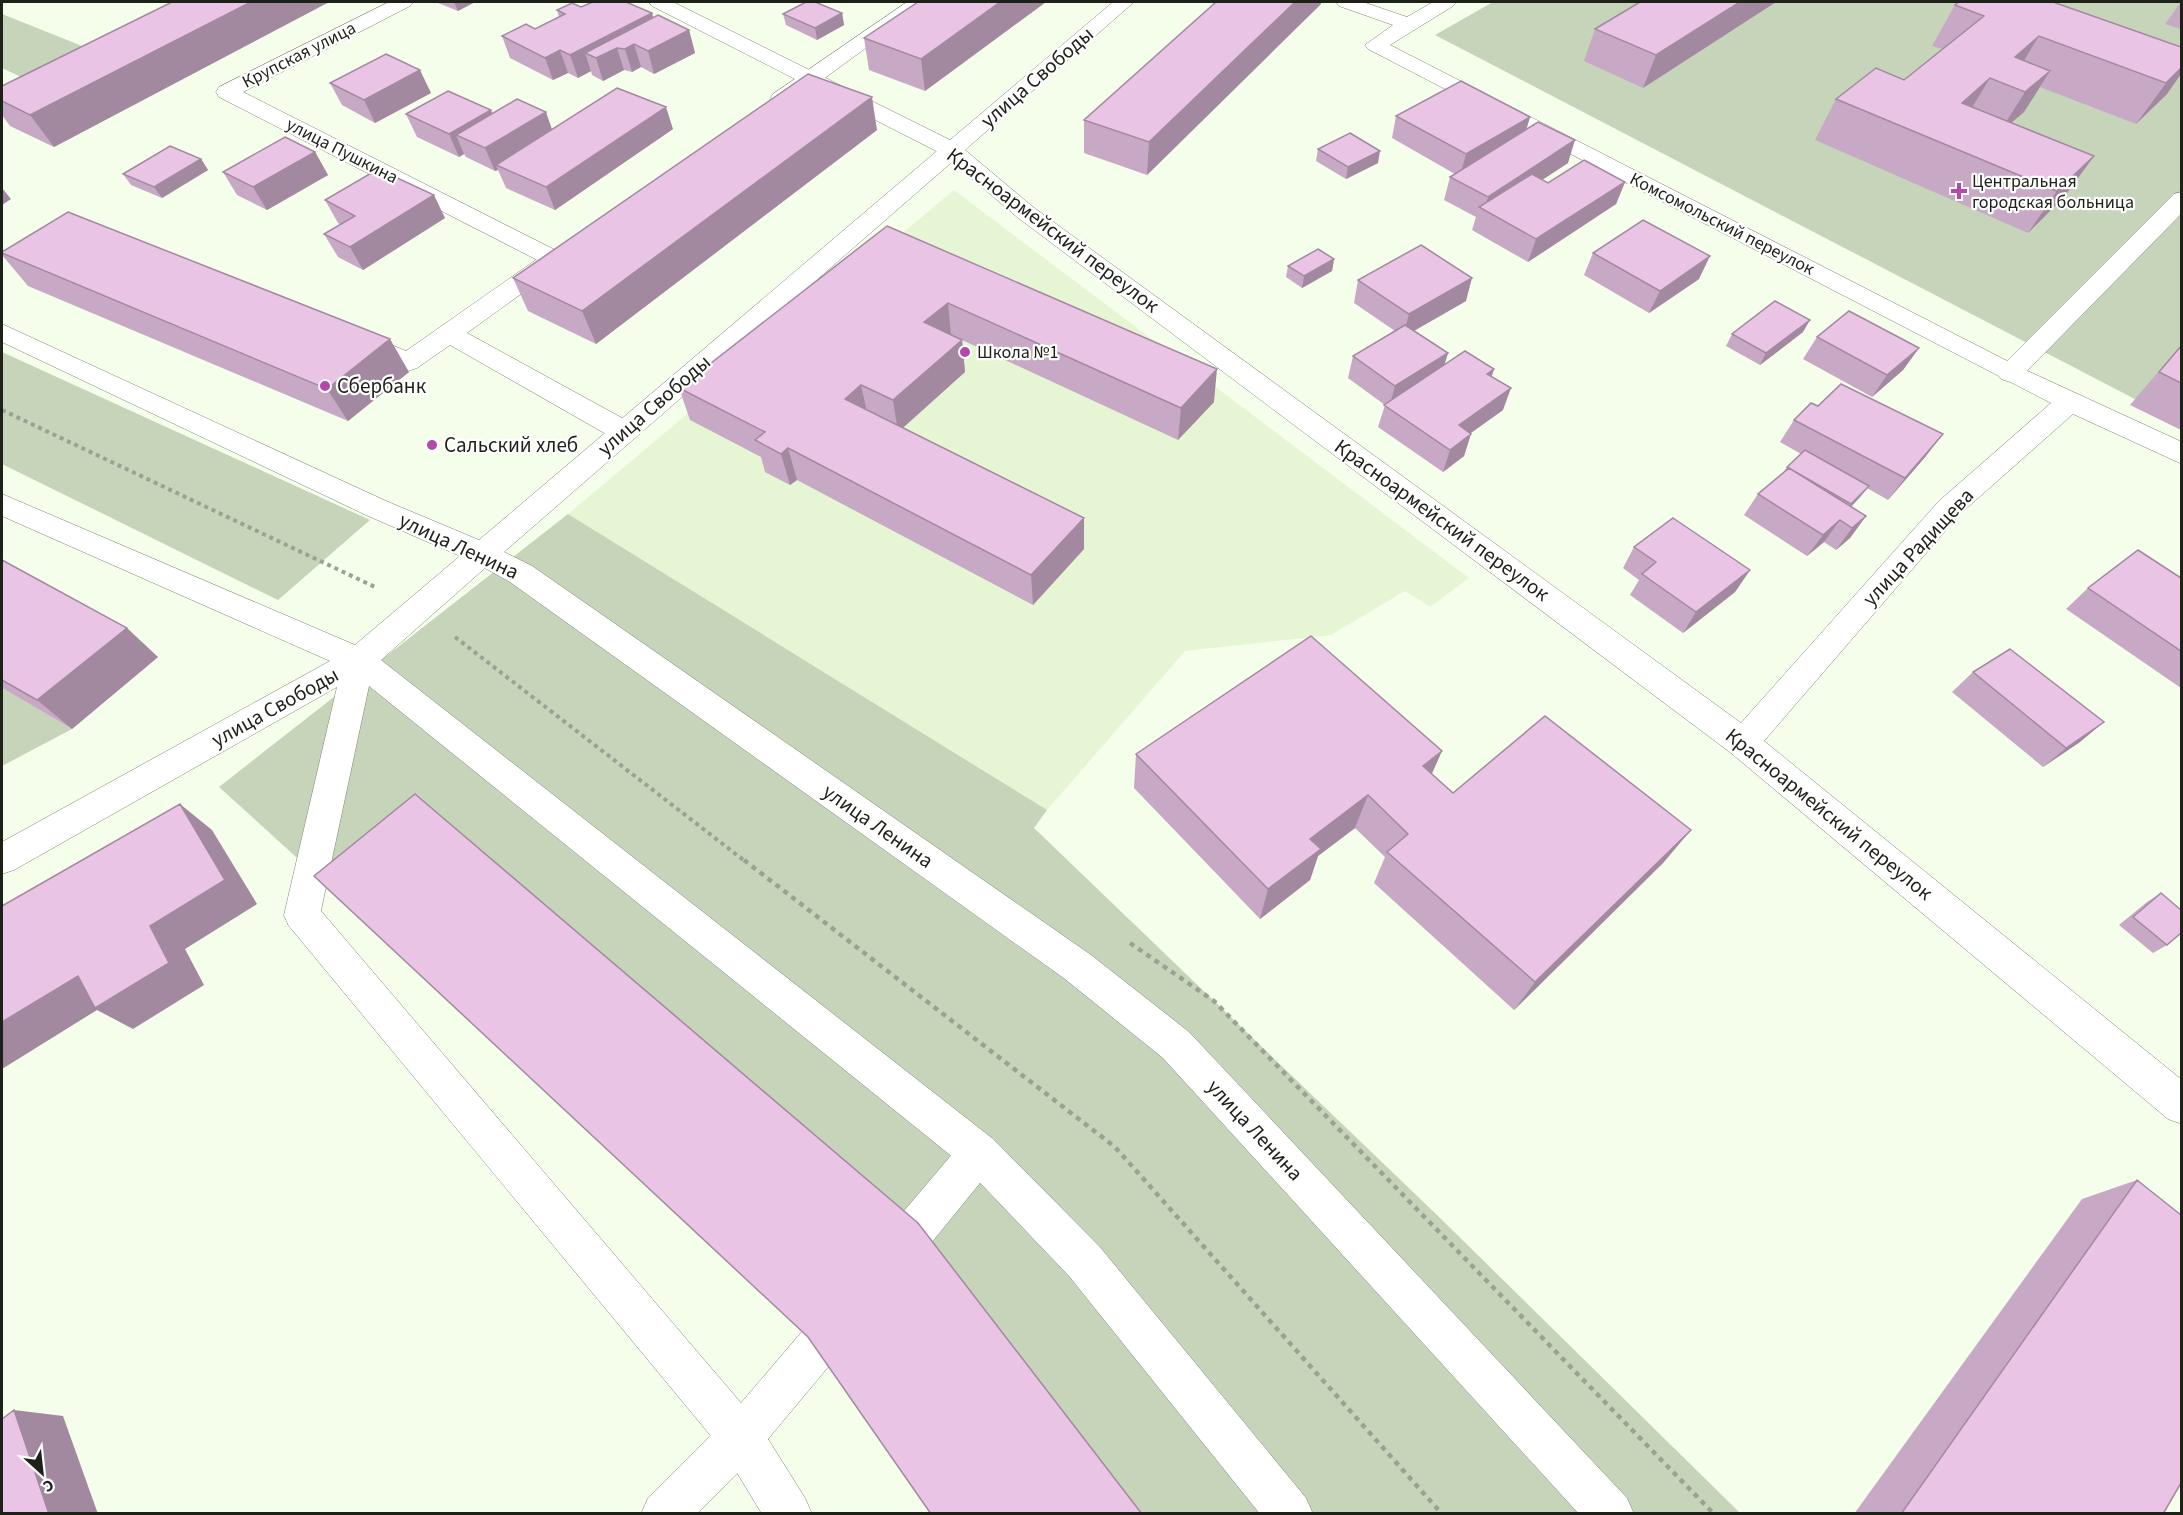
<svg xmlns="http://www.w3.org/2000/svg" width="2183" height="1515" font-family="'Source Sans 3',sans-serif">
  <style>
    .built { fill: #e6f6d5 }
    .green { fill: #c6d4b9 }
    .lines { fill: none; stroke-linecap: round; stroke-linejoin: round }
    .service-casing { stroke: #7c8771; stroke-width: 1 }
    .pedestrian-casing { stroke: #7c8771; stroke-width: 1 }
    .minor-casing { stroke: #7c8771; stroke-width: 1 }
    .path-far1 { stroke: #9ba293; stroke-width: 4; stroke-dasharray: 4 4; stroke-linecap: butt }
    .path { stroke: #9ba293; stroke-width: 4.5; stroke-dasharray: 5 5; stroke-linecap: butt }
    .service { fill: #fff; fill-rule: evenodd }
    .pedestrian { fill: #fff; fill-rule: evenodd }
    .minor { fill: #fff; fill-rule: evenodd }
    .wall { fill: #c8a9c5 }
    .shaded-wall { fill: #a389a0 }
    .building { fill: #e9c4e5; stroke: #a389a0; stroke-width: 1.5 }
    .poi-dot { fill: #b249ab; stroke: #fff; stroke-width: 2 }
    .labels { text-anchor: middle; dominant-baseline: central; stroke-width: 4.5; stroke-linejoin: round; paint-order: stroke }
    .far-street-label { font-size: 18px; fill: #1d2118; stroke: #fff }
    .far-poi-label { font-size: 18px; fill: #1d2118; stroke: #fff; text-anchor: start }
    .street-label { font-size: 21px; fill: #1d2118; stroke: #fff }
    .poi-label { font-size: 21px; fill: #1d2118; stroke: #fff; text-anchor: start }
  </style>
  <rect width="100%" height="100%" fill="#f4feea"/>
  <!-- built -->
  <path class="built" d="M954 190 1469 578 1430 607 1405 591 1331 635 1185 651 1047 810 568 514Z"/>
  <!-- green -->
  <path class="green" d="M1493 2H2181V423L1435 35Z
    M2 14 82 46 21 77 2 68Z
    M2 352 370 520 278 600 2 464Z
    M568 514 1047 810 1034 828 1438 1216 1740 1513H1138L350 906 219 787Z
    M2 688 72 729 2 766Z"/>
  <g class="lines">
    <defs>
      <path id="service" d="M907 2H929L789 104H773L770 99 773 94Z
        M2182 192V213L2019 379 2010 382 2001 379 1997 373 2001 367 2174 194Z
        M552 253 561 255 564 260 561 265 467 333 633 424 637 431 633 438 623 440 613 438 450 345 417 368 408 371 352 348 348 342 352 336 361 334 370 336 406 351 543 255Z
        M302 899 315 904 741 1403 829 1300 844 1294 859 1300 865 1315 859 1330 768 1439 805 1498 812 1514H762L725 1453 289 926 284 915 289 904Z
        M979 1133 993 1139 999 1153 993 1167 906 1274 891 1280 876 1274 870 1259 876 1244 965 1139Z"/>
      <path id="pedestrian" d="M952 143 960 145 963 150 960 155 504 552 532 566 1091 955 1189 1032 1627 1498 1634 1514H1579L1163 1058 1065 979 510 582 485 568 381 660 993 1139 1099 1246 1306 1498 1313 1514H1260L1069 1276 965 1167 369 686 320 915 315 926 302 931 289 926 284 915 337 687 14 870 2 874V842L330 661 2 516V494L355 645 460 556 366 515 2 342V324L386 501 479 540 944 145Z"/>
      <path id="minor" d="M389 2H413L410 6 243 92 563 254 566 259 563 264 554 266 545 264 219 97 216 92 219 87Z
        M649 2H673L950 140 1113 2H1134L965 150 1033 207 1741 723 1939 501 2051 403 1368 49 1365 45 1393 25 1339 6 1336 2H1363L1407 17 1433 2H1456L1453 6 1390 45 2019 367 2182 442V464L2073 414 1959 515 1764 741 2182 1080V1124L2168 1119 1731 753 1017 217 944 155 652 6Z
        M741 1415 757 1421 763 1437 757 1453 697 1514H641L648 1498 725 1421Z"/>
    </defs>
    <!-- service casing -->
    <use href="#service" class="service-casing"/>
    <!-- pedestrian casing -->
    <use href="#pedestrian" class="pedestrian-casing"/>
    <!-- minor casing -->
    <use href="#minor" class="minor-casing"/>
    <!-- path-far1 -->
    <path class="path-far1" d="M2 410 375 587
      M455 637 746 862"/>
    <!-- path -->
    <path class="path" d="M744 860 1115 1147 1442 1514
      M1130 943 1214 1001 1714 1514"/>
    <!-- service -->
    <use href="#service" class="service"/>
    <!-- pedestrian -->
    <use href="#pedestrian" class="pedestrian"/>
    <!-- minor -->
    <use href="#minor" class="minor"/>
  </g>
  <!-- wall -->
  <path class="wall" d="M172 2H329L54 147 10 126 2 115V86Z
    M437 2H475L458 11 438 3Z
    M918 2H1046L925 91 869 70 864 38Z
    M1776 2 1643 88 1584 61 1595 29Z
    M2181 2V29L2165 24Z
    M1321 4 1147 175 1084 153V120Z
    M1955 5 2181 47 2167 94 2136 124 2040 87 2024 112 2011 123 2094 156 2064 197 2028 233 1815 140 1836 99 1904 80 1942 49 1932 46Z
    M581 7 652 13 653 18 689 30 695 53 654 74 641 67 632 72 624 70 603 81 592 75 591 71 578 78 568 73 553 80 510 58 502 36 535 29 559 17 557 10Z
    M842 13 844 25 817 40 786 25 783 14Z
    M330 83 431 93 375 123 342 105Z
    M492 113 552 129H673L555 210 506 188 498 170 495 171 466 157 464 154 459 157 417 137 406 114Z
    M1396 116 1530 117 1526 130 1568 163 1542 180 1548 183 1625 182 1616 204 1528 262 1472 230 1476 217 1444 200 1450 177 1455 174 1392 138Z
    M877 130 596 344 528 311 513 278Z
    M1318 149 1378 163 1346 179 1316 161Z
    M315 152 328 175 267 210 237 195 223 172Z
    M201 159 208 170 162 198 131 185 123 174Z
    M325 200 445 218 363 270 338 257 324 234 341 225 338 223Z
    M887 226 1214 402 1178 440 962 340 965 372 903 428 1084 549 1033 605 797 480 790 485 765 472 761 457 690 420 679 388Z
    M2 252 409 372 348 421 28 286 2 255Z
    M1593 253 1699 279 1649 313 1584 275Z
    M1334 259 1332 271 1302 288 1286 277 1288 266Z
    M1358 280 1466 301 1414 331 1448 353 1444 365 1494 369 1492 376 1503 410 1471 433 1464 456 1443 472 1378 427 1385 405 1348 378 1353 356 1395 331 1354 303Z
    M1803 332 1760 365 1726 346 1732 334Z
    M1817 337 1919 348 1903 370 1872 397 1803 359Z
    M2181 345V430L2130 405Z
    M1794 420 1926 456 1888 500 1867 488 1860 497 1851 507 1866 516 1850 538 1836 550 1824 542 1807 556 1744 515 1758 494 1783 473 1787 467 1801 454 1780 442Z
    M1634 547 1750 570 1735 592 1683 633 1630 595 1639 580 1623 568Z
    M2 560 158 657 72 729 2 688Z
    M2181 578V688L2066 609 2088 588Z
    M1973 672 2080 742 2043 767 1952 692Z
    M1136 754 1432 774 1453 793 1664 862 1514 1010 1374 883 1385 857 1355 828 1318 856 1310 880 1260 919 1134 788Z
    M2161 893 2167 945 2153 953 2119 925 2147 902Z
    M2137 1180 2163 1514H1854L2082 1199Z"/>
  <!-- shaded-wall -->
  <path class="shaded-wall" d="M251 2H329L54 147 30 115Z
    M454 2H475L458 11Z
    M1000 2H1046L925 91 921 59Z
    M1295 2H1321V4L1147 175 1149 142Z
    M1740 2H1776L1643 88 1656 55Z
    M652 13 658 36 634 44 641 67 632 72 625 49 617 48 624 70 603 81 596 58 585 53 591 71 578 78 570 55Z
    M842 13 844 25 817 40 815 28Z
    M689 30 695 53 654 74 648 51Z
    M2039 36 2014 77 2015 57Z
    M560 50 568 73 553 80 545 58Z
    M2181 68V74L2167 94 2136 124 2166 83Z
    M420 70 431 93 375 123 364 100Z
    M2050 71 2024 112 1999 133 2025 92Z
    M1990 78 1965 119 1962 103Z
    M872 97 877 130 596 344 582 311Z
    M666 107 673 129 555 210 546 187Z
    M491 110 500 133 456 135 464 154 459 157 449 134Z
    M546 112 554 135 496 165 498 170 495 171 485 148Z
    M1530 117 1523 140 1460 176 1466 154Z
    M1575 140 1568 163 1490 214 1484 210 1488 197Z
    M1380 151 1378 163 1346 179 1348 167Z
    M315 152 328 175 267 210 253 187Z
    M2094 156 2064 197 2028 233 2057 191Z
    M201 159 208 170 162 198 154 187Z
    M1625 182 1616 204 1528 262 1536 239Z
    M2 188 11 199 2 205Z
    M434 195 445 218 363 270 350 247Z
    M1710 256 1699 279 1649 313 1660 291Z
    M1334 259 1332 271 1302 288 1304 276Z
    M1472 278 1466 301 1403 337 1409 314Z
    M948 303 951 335 924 322Z
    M1810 320 1803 332 1760 365 1766 353Z
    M390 339 409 372 348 421 327 389Z
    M962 340 965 372 898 432 893 400Z
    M1919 348 1903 370 1872 397 1887 375Z
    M1448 353 1441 376 1389 408 1395 386Z
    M1217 369 1214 402 1178 440 1181 408Z
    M1494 369 1486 392 1487 374Z
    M861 385 868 417 845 399Z
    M1511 388 1503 410 1451 447 1459 425Z
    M1471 434 1464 456 1443 472 1450 450Z
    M1943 434 1926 456 1888 500 1905 478Z
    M788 448 797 480 790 485 781 454Z
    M1869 486 1860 497 1843 515 1851 504Z
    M1866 516 1850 538 1836 550 1852 528Z
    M1084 518V549L1033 605 1031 575Z
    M1840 520 1824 542 1807 556 1823 535Z
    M1750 570 1735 592 1683 633 1696 612Z
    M127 628 158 657 72 729 37 700Z
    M2104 722 2080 742 2043 767 2066 748Z
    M1442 751 1427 785 1423 766Z
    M1368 795 1355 828 1318 856 1310 880 1260 919 1268 889 1310 839Z
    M180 804 212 830 257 904 185 949 204 985 133 1029 97 1010 2 1069V1022L78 976 150 926Z
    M1691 830 1664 862 1514 1010 1535 982Z
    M14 1410 63 1416 98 1514H49Z"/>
  <!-- building -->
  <path class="building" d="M172 2H251L30 115 2 101V86Z
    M593 2H626L652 13 570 55 560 50 545 58 502 36 526 24 535 29 565 14 557 10 572 3 581 7Z
    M806 2H815L842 13 815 28 783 14Z
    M918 2H1000L921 59 864 38Z
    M1216 2H1295L1149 142 1084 120Z
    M1640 2H1740L1656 55 1595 29Z
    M1959 2H2053L2181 47V68L2166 83 2039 36 2015 57 2050 71 2025 92 1990 78 1962 103 2094 156 2057 191 1836 99 1876 68 1904 80 1984 16 1955 5Z
    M658 15 689 30 648 51 634 44 625 49 617 48 596 58 585 53Z
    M386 54 420 70 364 100 330 83Z
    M808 74 872 97 582 311 513 278Z
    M1461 81 1530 117 1466 154 1396 116Z
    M617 88 666 107 546 187 496 165Z
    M448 91 491 110 449 134 406 114Z
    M517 99 546 112 485 148 456 135Z
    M1538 122 1575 140 1488 197 1450 177Z
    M1350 133 1380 151 1348 167 1318 149Z
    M285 137 315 152 253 187 223 172Z
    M170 146 201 159 154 187 123 174Z
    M1584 160 1625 182 1536 239 1479 207 1532 174 1548 183Z
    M378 169 434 195 350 247 324 234 355 216 325 200Z
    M68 212 390 339 327 389 2 253V252Z
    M1643 220 1710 256 1660 291 1593 253Z
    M887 226 1217 369 1181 408 948 303 924 322 962 340 893 400 861 385 845 399 1084 518 1031 575 788 448 781 454 755 440 765 432 679 388Z
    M1421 245 1472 278 1409 314 1358 280Z
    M1318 249 1334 259 1304 276 1288 266Z
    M1775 301 1810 320 1766 353 1732 334Z
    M1849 311 1919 348 1887 375 1817 337Z
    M1405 325 1448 353 1395 386 1353 356Z
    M2181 346V383L2159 372Z
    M1465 351 1494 369 1487 374 1511 388 1459 425 1471 434 1450 450 1384 405Z
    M1841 384 1943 434 1905 478 1794 420 1811 403 1818 406Z
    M1805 450 1869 486 1851 504 1787 467Z
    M1789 468 1866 516 1852 528 1840 520 1823 535 1758 494Z
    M1673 518 1750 570 1696 612 1642 574 1656 562 1634 547Z
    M2138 550 2181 578V651L2088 588Z
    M2 560 127 628 37 700 2 680Z
    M1311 636 1442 751 1423 766 1453 793 1545 716 1691 830 1535 982 1387 852 1408 834 1368 795 1310 839 1321 849 1268 889 1136 754Z
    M2010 649 2104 722 2066 748 1973 672Z
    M415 794 918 1223 1142 1514H931L808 1337 314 876Z
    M180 804 225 880 150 926 169 963 95 1008 78 976 2 1022V906Z
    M2161 893 2181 910V933L2167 945 2133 917Z
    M2137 1180 2181 1215V1483L2163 1514H1901Z
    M14 1410 49 1514H2V1419Z"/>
  <!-- markers -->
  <g class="poi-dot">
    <path d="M1956 182h6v6h6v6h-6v6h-6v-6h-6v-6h6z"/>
    <circle cx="965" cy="352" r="6"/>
    <circle cx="325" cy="386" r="6"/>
    <circle cx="432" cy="445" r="6"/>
  </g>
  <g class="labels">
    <!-- far-street labels -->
    <g class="far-street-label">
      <text transform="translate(299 55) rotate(-27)">Крупская улица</text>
      <text transform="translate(342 151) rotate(27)">улица Пушкина</text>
      <text transform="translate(1722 224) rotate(27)">Комсомольский переулок</text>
    </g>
    <!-- far-poi labels -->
    <g class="far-poi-label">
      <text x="1972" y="181">Центральная<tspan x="1972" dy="21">городская больница</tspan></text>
      <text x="977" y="352">Школа №1</text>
    </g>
    <!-- street labels -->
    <g class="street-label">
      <text transform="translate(1037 77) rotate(-41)">улица Свободы</text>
      <text transform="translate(1053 230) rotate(37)">Красноармейский переулок</text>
      <text transform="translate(654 405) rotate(-41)">улица Свободы</text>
      <text transform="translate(1442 520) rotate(36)">Красноармейский переулок</text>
      <text transform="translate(459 546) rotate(25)">улица Ленина</text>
      <text transform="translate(1918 547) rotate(-47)">улица Радищева</text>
      <text transform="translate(275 707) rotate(-29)">улица Свободы</text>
      <text transform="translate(1829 814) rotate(39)">Красноармейский переулок</text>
      <text transform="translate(878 826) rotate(35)">улица Ленина</text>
      <text transform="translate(1255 1130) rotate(47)">улица Ленина</text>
    </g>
    <!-- poi labels -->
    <g class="poi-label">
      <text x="337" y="386">Сбербанк</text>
      <text x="444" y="445">Сальский хлеб</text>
    </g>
  </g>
  <!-- border -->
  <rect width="2183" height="1515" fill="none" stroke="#1d2118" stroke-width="6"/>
  <!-- north arrow -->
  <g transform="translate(42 1473) rotate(153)" stroke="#ffffff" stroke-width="4.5" paint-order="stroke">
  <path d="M0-4.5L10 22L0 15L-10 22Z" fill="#1d2118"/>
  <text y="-9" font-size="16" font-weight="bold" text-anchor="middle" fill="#1d2118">С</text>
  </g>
</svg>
